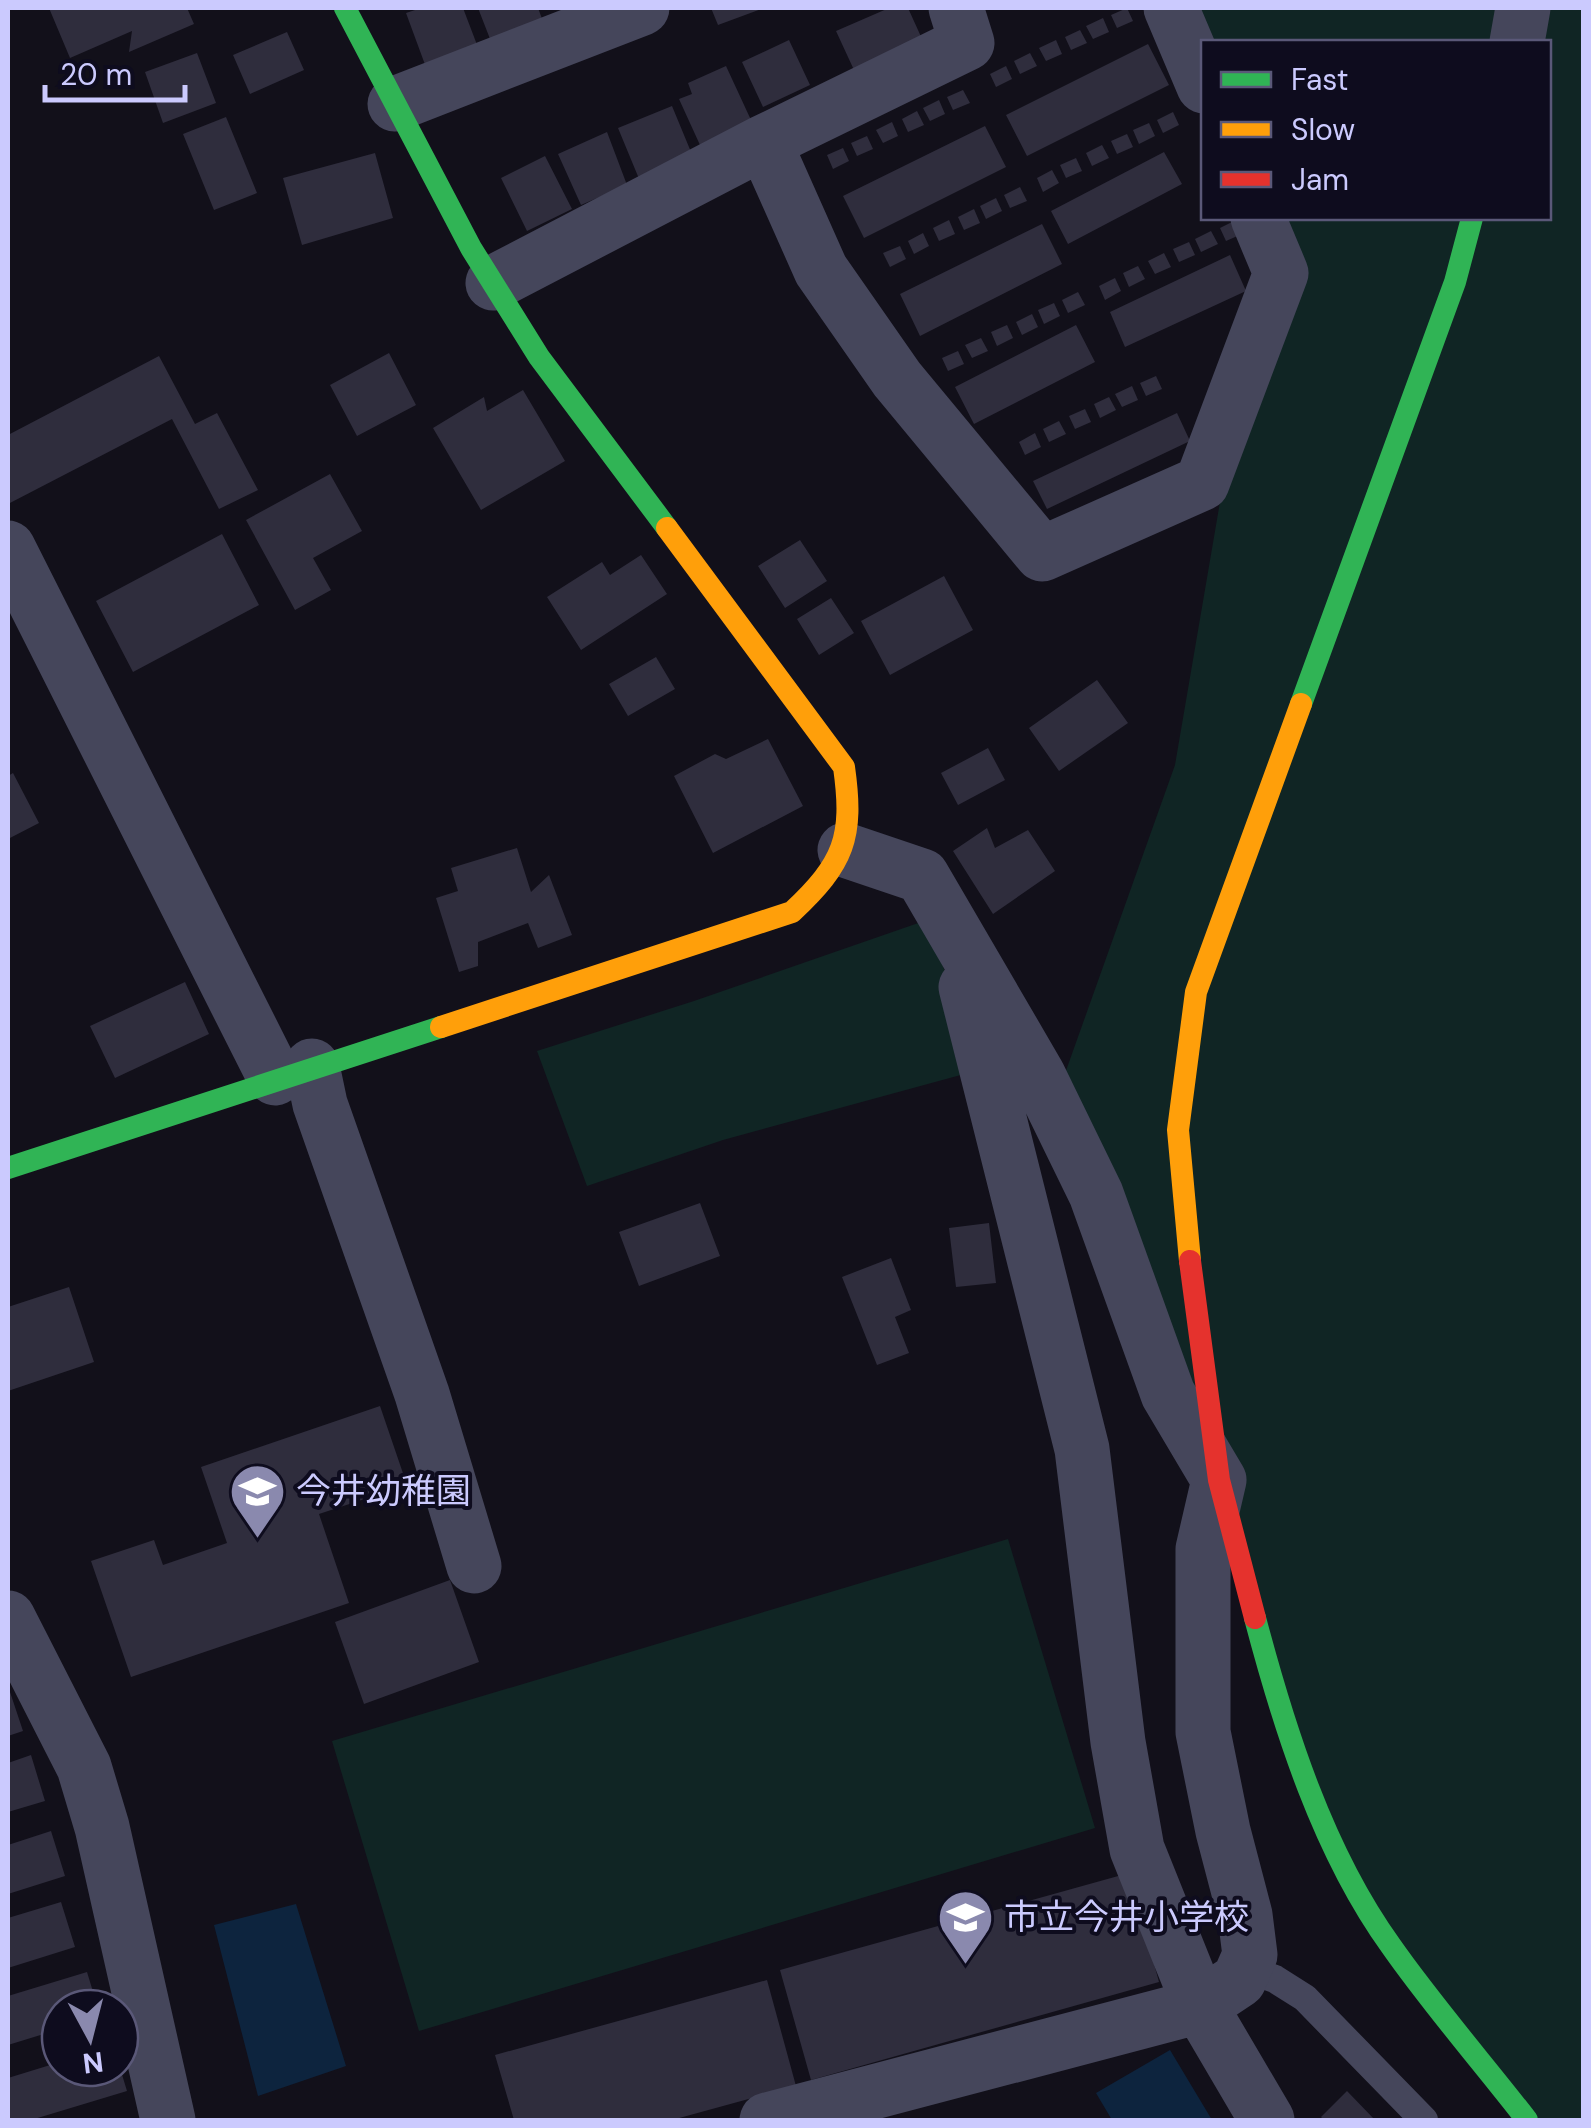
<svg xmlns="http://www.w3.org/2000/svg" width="1591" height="2128" font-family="'DM Sans','Noto Sans JP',sans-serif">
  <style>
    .green { fill: #102524 }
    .water { fill: #0d243e }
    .building { fill: #2f2d3d }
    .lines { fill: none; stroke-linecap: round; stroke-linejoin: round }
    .lane { stroke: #45465b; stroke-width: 28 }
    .street { stroke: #45465b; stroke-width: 55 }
    .fast { stroke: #30b455; stroke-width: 22 }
    .slow { stroke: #ff9f0a; stroke-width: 22 }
    .jam { stroke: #e5322d; stroke-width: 22 }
    .labels { text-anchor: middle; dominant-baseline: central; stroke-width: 8; stroke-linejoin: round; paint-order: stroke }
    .poi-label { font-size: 35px; fill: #cbcafe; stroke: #0e0c1e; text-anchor: start }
  </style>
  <rect width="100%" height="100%" fill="#12101a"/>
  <!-- green -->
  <path class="green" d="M1191 8H1583V2120H1531L1337 1853 1063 1079 1175 765 1227 461 1278 218H1548V42H1205Z
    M927 920 979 1070 723 1140 587 1186 537 1051 694 1001Z
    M1008 1539 1095 1828 419 2031 332 1741Z"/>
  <!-- water -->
  <path class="water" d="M296 1904 346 2066 258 2096 214 1925Z
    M1170 2050 1212 2120H1112L1096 2093Z"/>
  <!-- building -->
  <path class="building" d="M49 8H187L194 24 129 52 132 31 70 58Z
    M421 8H463L479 50 427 70 406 13Z
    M478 8H538L544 24 492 44Z
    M711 8H764L718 25Z
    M889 8H908L928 52 860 83 836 31Z
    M1127 8 1133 21 1117 28 1111 15Z
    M1103 18 1109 32 1093 39 1086 26Z
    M1080 30 1087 43 1071 50 1065 37Z
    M287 32 304 70 250 94 233 55Z
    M789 40 810 85 763 107 742 62Z
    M1056 40 1062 54 1046 61 1039 48Z
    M1148 44 1169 85 1027 156 1006 115Z
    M197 53 216 103 163 123 145 72Z
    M1030 53 1037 66 1020 74 1014 61Z
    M726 66 757 133 705 156 679 99 692 94 688 83Z
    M1006 66 1012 79 996 87 990 74Z
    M963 90 970 103 953 110 947 97Z
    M939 100 945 114 930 121 923 108Z
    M672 106 696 164 642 186 618 128Z
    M917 111 924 125 908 132 902 119Z
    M1173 112 1179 125 1163 133 1157 120Z
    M226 117 257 193 214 210 183 134Z
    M892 122 898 136 883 143 876 130Z
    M1149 123 1155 136 1139 144 1133 130Z
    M985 126 1006 167 864 238 843 196Z
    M607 132 627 185 581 205 558 154Z
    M1127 134 1133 147 1117 154 1111 141Z
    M867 136 873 149 857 156 851 143Z
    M1102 145 1109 158 1092 166 1086 153Z
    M843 148 849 161 833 169 827 155Z
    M1164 152 1182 184 1068 244 1051 211Z
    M375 153 393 218 302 245 283 178Z
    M545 156 572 209 527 231 501 178Z
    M1076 158 1082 171 1066 178 1060 165Z
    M1052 170 1059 183 1043 192 1037 178Z
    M1020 187 1027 201 1010 208 1004 195Z
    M996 198 1002 211 986 219 980 206Z
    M974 209 980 223 964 230 958 217Z
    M949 220 955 234 939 241 933 228Z
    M1236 220 1242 234 1226 241 1220 228Z
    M1042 224 1062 264 920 336 900 294Z
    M1211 231 1218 244 1201 252 1195 239Z
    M923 233 929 246 914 254 908 241Z
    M1189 242 1195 255 1179 262 1173 249Z
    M900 246 906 259 890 267 883 253Z
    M1164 253 1171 267 1155 274 1148 261Z
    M1230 255 1246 291 1125 347 1110 312Z
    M1138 266 1145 279 1129 287 1123 273Z
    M1115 278 1121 291 1105 300 1099 286Z
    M1078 292 1085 305 1068 313 1062 300Z
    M1054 303 1060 316 1044 324 1038 310Z
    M1032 314 1038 327 1022 335 1016 322Z
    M1007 325 1013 338 997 346 991 332Z
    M1076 325 1095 362 974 424 955 387Z
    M981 338 988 351 972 358 965 345Z
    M958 351 964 364 948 371 942 358Z
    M389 353 416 405 357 436 330 385Z
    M159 356 195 424 217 413 258 490 219 509 172 419 8 504V435Z
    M1156 376 1162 389 1146 396 1140 383Z
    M1132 386 1138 400 1122 407 1115 394Z
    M523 390 565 461 481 510 433 428 484 397 487 411Z
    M1109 397 1116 410 1100 418 1094 404Z
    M1085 409 1091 422 1075 429 1069 416Z
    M1177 413 1190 441 1047 509 1033 481Z
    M1059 421 1066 434 1049 442 1043 429Z
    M1035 433 1041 447 1025 455 1019 442Z
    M330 474 362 531 313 558 331 590 295 610 246 520Z
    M222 534 259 605 133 672 96 601Z
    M800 540 827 581 785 608 758 566Z
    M641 555 667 594 581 650 547 597 602 562 610 575Z
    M944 576 973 630 890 675 861 621Z
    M831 598 854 633 819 655 797 619Z
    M656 657 675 689 628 716 609 684Z
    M1097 680 1128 723 1059 771 1029 728Z
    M768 739 803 806 713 853 674 776 715 754 726 759Z
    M988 748 1005 780 958 805 941 773Z
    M13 773 39 823 8 839V776Z
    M987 828 995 848 1028 830 1055 871 993 914 953 851Z
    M517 848 531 892 549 875 572 935 538 948 528 923 478 942V966L459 972 436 898 458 891 451 868Z
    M185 982 209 1034 115 1078 90 1026Z
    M700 1203 720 1256 639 1286 619 1232Z
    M989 1223 996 1283 956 1287 949 1228Z
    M891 1258 911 1310 895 1317 909 1353 877 1365 842 1277Z
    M69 1287 94 1362 8 1391V1307Z
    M380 1406 407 1485 319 1514 349 1603 131 1677 91 1561 154 1540 163 1565 227 1543 201 1467Z
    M450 1580 479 1662 364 1704 335 1622Z
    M8 1686 23 1731 8 1736Z
    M31 1755 45 1801 8 1812V1763Z
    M51 1831 65 1876 8 1894V1845Z
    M1129 1873 1159 1982 811 2080 780 1970Z
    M61 1902 75 1947 8 1968V1918Z
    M87 1972 98 2008H60V2029L8 2045V1996Z
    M767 1980 796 2086 672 2120H514L495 2055Z
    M60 2062V2068H120L127 2091 31 2120H8V2078Z
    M1347 2091 1375 2120H1324L1321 2117Z"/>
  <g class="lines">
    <!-- lane -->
    <path class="lane" d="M1244 1968 1275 1979 1305 1998 1424 2120"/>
    <!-- street -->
    <path class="street" d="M1171 8 1204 86
      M1517 42 1523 8
      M395 104 642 8
      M764 142 967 43 956 8
      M493 283 764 142 821 270 897 379 1042 554 1202 483 1281 273 1258 218
      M8 548 275 1078
      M966 987 1082 1449 1118 1742 1137 1849 1200 2006 1267 2120
      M312 1066 320 1104 422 1394 474 1566
      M8 1618 84 1767 102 1827 168 2120
      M767 2120 1200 2006 1239 1980 1250 1955 1245 1915 1223 1831 1203 1732V1549L1219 1480 1168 1394 1096 1194 1038 1075 922 876 845 850"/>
    <!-- fast -->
    <path class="fast" d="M345 8 471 248 539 357 667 528
      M1301 704 1455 282 1472 218
      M8 1168 441 1027
      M1255 1618C1284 1728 1323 1852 1391 1946 1433 2006 1482 2062 1527 2120"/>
    <!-- slow -->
    <path class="slow" d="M441 1027 792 912C844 863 854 838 844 767L667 528
      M1190 1261 1178 1130 1196 992 1301 704"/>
    <!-- jam -->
    <path class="jam" d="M1190 1261 1219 1480 1255 1618"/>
  </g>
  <!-- icons -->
  <defs>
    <symbol id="school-pin" viewBox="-11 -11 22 30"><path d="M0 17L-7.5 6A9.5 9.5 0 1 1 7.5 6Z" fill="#8a89ae" stroke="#0e0c1e"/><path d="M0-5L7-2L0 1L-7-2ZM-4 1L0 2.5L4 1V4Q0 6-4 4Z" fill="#fff"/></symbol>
  </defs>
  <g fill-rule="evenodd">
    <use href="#school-pin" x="226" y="1460" width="63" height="86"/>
    <use href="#school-pin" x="934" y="1886" width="63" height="86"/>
  </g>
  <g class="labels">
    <!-- poi labels -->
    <g class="poi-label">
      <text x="296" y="1491">今井幼稚園</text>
      <text x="1004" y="1917">市立今井小学校</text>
    </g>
  </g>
  <!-- border -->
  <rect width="1591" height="2128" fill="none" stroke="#cbcafe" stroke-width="20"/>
  <!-- legend -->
  <rect x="1201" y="40" width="350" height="180" fill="#0e0c1e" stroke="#5a5878" stroke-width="2.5"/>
  <rect x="1221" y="72" width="50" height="15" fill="#30b455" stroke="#5a5878" stroke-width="2.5"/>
  <text x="1291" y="90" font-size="30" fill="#cbcafe">Fast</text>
  <rect x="1221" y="122" width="50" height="15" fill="#ff9f0a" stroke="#5a5878" stroke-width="2.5"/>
  <text x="1291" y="140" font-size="30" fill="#cbcafe">Slow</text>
  <rect x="1221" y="172" width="50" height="15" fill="#e5322d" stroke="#5a5878" stroke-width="2.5"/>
  <text x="1291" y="190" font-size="30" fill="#cbcafe">Jam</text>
  <!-- north arrow -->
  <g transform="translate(90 2038) rotate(173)"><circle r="48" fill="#0e0c1e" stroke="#5a5878" stroke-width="2.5"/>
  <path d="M0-8L18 38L0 25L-18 38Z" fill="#8a89ae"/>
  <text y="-15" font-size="28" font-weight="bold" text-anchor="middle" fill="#cbcafe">N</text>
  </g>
  <!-- scale -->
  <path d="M45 85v15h140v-15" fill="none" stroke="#cbcafe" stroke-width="5"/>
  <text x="60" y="85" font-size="30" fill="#cbcafe" stroke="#0e0c1e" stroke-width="8" paint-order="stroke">20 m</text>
</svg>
